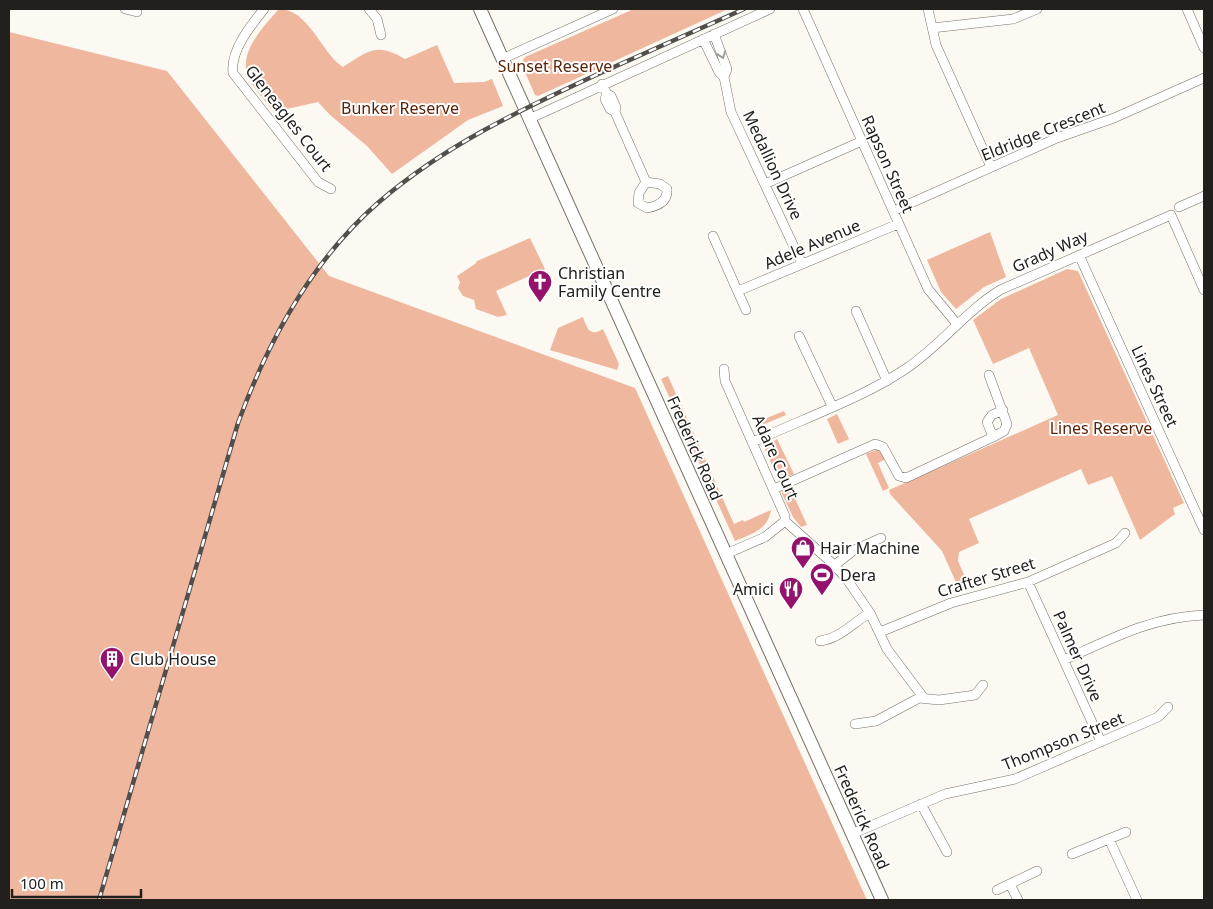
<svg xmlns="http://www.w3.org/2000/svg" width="1213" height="909" font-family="'Noto Sans',sans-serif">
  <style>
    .green { fill: #efb79e }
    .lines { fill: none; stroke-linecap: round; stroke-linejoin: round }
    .street-casing { stroke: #74716b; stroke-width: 10 }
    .secondary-casing { stroke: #74716b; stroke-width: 14 }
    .street { stroke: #fff; stroke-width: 9 }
    .secondary { stroke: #fff; stroke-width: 12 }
    .rail-casing { stroke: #504f4b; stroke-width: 4.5 }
    .rail { stroke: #fff; stroke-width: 2.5; stroke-dasharray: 8; stroke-linecap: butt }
    .oneway { stroke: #9b9b99 }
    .labels { text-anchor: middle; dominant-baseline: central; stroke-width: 4; stroke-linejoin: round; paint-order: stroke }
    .park-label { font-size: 16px; fill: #582306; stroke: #fff }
    .street-label { font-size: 16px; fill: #21201d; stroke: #fff }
    .poi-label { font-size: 16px; fill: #21201d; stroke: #fff; text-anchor: start }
  </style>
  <rect width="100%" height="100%" fill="#fcf9f2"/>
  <!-- green -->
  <path class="green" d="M279 9C309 9 321 53 343 67 369 51 376 42 405 59L437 45 454 83 484 82 492 79 503 106 468 120 392 174 367 146 330 115 318 102 274 112C266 101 254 89 248 77 238 52 264 26 279 9Z
    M634 9H728L538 96 535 95 521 63 525 57Z
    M9 32 167 71 329 276 635 388 867 900H9Z
    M990 232 1006 277 984 287 956 309 941 292 927 260Z
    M530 238 545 269 496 291 507 315 498 317 476 309 474 300 463 296 458 288 460 282 457 276 475 264 477 261Z
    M1067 269 1078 271 1184 503 1173 508 1175 514 1140 540 1112 476 1088 485 1081 469 969 519 979 543 959 552 958 561 969 586 959 589 942 551 890 494 889 490 1058 415 1029 348 993 364 973 320 1001 299Z
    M583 317C587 329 590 337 603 329L619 364 617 370 550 350 558 328Z
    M668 376 734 524 743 520 744 522 771 510C768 530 751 534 735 541L661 379Z
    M784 411 786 415 757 427 755 423Z
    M837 414 849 439 838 444 827 419Z
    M777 439 794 474 779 481 764 447Z
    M878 449 882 450 886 459 878 463 889 488 883 491 866 454Z
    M790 487 807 525 801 527 793 517 782 494V491Z"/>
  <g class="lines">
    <defs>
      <path id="street" d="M125 9 137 12
        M264 9C251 25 230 51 233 73L318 182 331 189
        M369 9 377 19 381 35
        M803 9 928 289 957 324
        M928 9 936 45 991 167
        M1187 9 1204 48
        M932 28 1013 19 1037 9
        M714 34 727 69 724 77 731 112 802 264
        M703 39 719 72 724 77
        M502 59 613 9
        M602 84 607 94 605 99 610 109 615 112 646 182
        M607 94 611 96 616 107 615 112
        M529 119 770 9
        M646 182 660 184 667 189C668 201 658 206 647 208L638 203 639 193Z
        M765 184 862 141
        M1179 207 1204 196
        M893 211 1057 138 1114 118 1204 78
        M713 236 746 310
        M1079 255 1204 530
        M738 291 898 224
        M856 311 887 381
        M799 336 832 406
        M724 369 725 381 785 516V521L765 537 726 554
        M993 437 987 422 992 415 1003 410
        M753 442C802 419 863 398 907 368 941 345 965 312 1000 290L1171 215 1204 290
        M774 489 875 444 883 447 899 476 906 478 993 437 1004 431 1007 424 989 375
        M785 521 832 563 846 578 870 613 887 649 923 697
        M835 565 854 550 881 538
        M1028 582 1101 742
        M880 632 951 603 1028 582 1116 543 1125 533
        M820 641C841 638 852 623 870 613
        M1064 660C1111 639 1151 617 1204 615
        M855 724 876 721 919 698 939 700 975 695 983 685
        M921 804 947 852
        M852 834 945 794 1015 779 1158 717 1168 707
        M1109 839 1137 900
        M1072 854 1126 832
        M1010 884 1018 900
        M997 890 1037 871"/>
      <path id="secondary" d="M480 9 882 900"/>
    </defs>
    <!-- street casing -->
    <use href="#street" class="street-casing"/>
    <!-- secondary casing -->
    <use href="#secondary" class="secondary-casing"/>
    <!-- street -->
    <use href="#street" class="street"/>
    <!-- secondary -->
    <use href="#secondary" class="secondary"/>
    <defs>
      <path id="rail" d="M99 900 238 423C268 341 312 260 379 202 444 146 518 111 596 75 645 53 695 31 744 9"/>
    </defs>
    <!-- rail casing -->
    <use href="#rail" class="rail-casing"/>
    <!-- rail -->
    <use href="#rail" class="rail"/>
  </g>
  <!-- one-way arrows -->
  <defs><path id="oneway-chevron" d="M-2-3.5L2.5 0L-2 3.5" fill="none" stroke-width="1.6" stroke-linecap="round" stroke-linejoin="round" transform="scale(1.25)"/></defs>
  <use class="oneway" href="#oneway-chevron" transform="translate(722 55) rotate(70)"/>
  <!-- icons -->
  <defs>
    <symbol id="church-pin" viewBox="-11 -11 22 30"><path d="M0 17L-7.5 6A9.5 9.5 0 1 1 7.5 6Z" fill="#93126c" stroke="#fff"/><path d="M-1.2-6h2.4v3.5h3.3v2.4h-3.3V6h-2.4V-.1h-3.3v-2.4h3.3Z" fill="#fff"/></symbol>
    <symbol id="shop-pin" viewBox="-11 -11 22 30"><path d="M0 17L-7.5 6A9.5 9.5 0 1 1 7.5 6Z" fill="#93126c" stroke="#fff"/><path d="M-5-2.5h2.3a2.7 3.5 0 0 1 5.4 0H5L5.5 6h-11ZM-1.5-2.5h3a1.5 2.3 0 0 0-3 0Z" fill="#fff"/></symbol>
    <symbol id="stadium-pin" viewBox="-11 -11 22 30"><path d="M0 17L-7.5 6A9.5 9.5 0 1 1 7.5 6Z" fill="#93126c" stroke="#fff"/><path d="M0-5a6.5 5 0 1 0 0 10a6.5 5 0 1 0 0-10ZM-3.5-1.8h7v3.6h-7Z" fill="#fff"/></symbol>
    <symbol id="restaurant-pin" viewBox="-11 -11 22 30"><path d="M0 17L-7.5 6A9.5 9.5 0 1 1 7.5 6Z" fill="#93126c" stroke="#fff"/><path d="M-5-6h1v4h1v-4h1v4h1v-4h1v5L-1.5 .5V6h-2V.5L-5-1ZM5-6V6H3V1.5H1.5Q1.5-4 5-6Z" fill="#fff"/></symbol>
    <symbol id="building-pin" viewBox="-11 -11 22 30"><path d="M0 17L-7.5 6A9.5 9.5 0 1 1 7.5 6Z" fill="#93126c" stroke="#fff"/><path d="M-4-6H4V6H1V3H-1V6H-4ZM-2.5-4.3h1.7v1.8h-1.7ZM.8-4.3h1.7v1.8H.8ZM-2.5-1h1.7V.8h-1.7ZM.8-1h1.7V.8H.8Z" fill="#fff"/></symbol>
  </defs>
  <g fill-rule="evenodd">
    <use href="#church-pin" x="526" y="268" width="28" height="38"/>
    <use href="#shop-pin" x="789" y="534" width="28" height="38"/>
    <use href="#stadium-pin" x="808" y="561" width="28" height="38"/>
    <use href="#restaurant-pin" x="777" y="575" width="28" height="38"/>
    <use href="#building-pin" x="98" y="645" width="28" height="38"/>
  </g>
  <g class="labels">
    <!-- park labels -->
    <g class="park-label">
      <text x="555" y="66">Sunset Reserve</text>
      <text x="400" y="108">Bunker Reserve</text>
      <text x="1101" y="428">Lines Reserve</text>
    </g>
    <!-- street labels -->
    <g class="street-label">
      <text transform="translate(289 118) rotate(52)">Gleneagles Court</text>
      <text transform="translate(1043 131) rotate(-22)">Eldridge Crescent</text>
      <text transform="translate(888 164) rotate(66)">Rapson Street</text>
      <text transform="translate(773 165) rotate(65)">Medallion Drive</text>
      <text transform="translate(812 244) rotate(-23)">Adele Avenue</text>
      <text transform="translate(1050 251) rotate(-24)">Grady Way</text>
      <text transform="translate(1155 386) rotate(65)">Lines Street</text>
      <text transform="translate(695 448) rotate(66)">Frederick Road</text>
      <text transform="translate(776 457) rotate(66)">Adare Court</text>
      <text transform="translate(986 577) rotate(-17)">Crafter Street</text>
      <text transform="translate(1078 656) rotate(66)">Palmer Drive</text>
      <text transform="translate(1063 741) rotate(-22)">Thompson Street</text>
      <text transform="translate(862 817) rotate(66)">Frederick Road</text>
    </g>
    <!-- poi labels -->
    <g class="poi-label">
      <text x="558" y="273">Christian<tspan x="558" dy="18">Family Centre</tspan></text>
      <text x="820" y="548">Hair Machine</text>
      <text x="840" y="575">Dera</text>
      <text x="774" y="589" text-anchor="end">Amici</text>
      <text x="130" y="659">Club House</text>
    </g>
  </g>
  <!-- border -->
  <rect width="1213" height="909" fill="none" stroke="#21201d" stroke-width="20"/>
  <!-- scale -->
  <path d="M12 889v8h129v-8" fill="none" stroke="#21201d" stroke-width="2.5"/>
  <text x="20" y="889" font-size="15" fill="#21201d" stroke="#ffffff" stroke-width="4" paint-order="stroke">100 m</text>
</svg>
